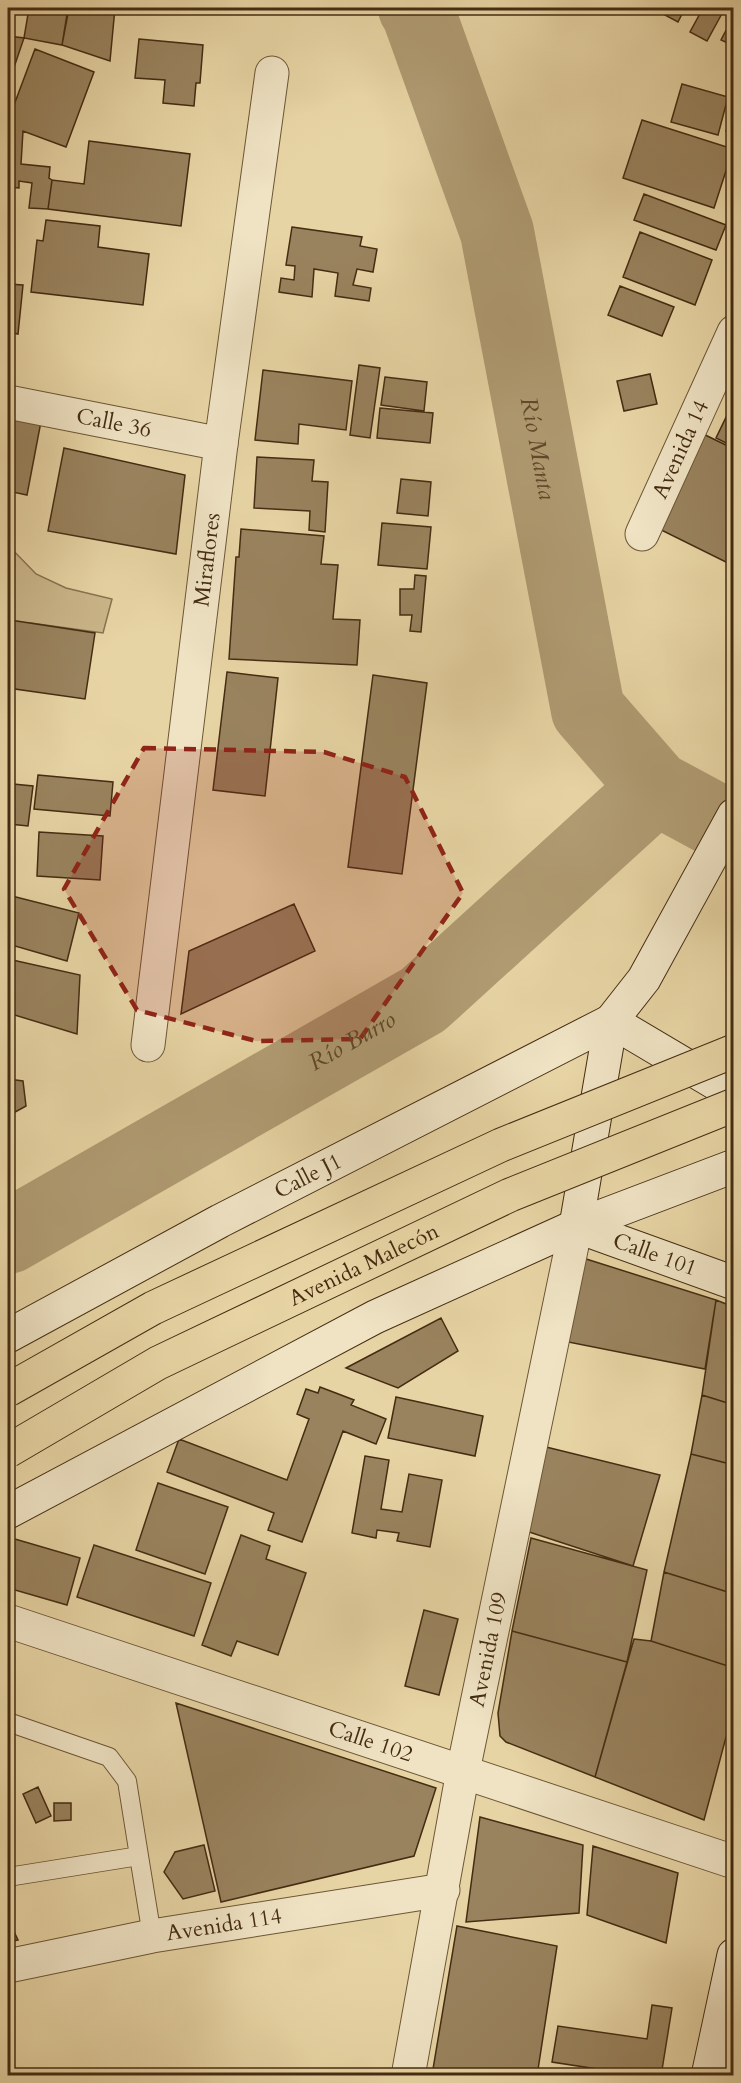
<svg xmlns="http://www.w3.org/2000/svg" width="741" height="2083" font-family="Cardo,serif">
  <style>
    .green { fill: #cbb78b; stroke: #88724e; stroke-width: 1.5 }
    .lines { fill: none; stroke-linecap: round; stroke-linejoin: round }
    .river { stroke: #b09b72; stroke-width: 74 }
    .building { fill: #99835e; stroke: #442c12; stroke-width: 1.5 }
    .lane-casing { stroke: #6d5636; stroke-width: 20 }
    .street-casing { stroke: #6d5636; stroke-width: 35 }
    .secondary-casing { stroke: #442c12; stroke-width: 35 }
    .lane { stroke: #efe3c4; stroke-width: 18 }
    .street { stroke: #efe3c4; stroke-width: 33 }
    .secondary { stroke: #efe3c4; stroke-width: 33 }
    .primary-bridge-casing { stroke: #442c12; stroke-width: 35; stroke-linecap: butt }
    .primary-bridge { stroke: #e7d4a4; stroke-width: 33 }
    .marked { fill: #8f2418; fill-opacity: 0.2; stroke: #8f2418; stroke-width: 4.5; stroke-dasharray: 12 8; stroke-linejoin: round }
    .labels { text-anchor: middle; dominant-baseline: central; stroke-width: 4.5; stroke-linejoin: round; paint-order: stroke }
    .street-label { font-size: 22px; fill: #442c12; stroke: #efe3c4 }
    .water-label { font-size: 24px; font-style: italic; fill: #5f482a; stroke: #efe3c4 }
  </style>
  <rect width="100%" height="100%" fill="#e7d4a4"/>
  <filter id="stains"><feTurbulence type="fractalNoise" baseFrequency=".00333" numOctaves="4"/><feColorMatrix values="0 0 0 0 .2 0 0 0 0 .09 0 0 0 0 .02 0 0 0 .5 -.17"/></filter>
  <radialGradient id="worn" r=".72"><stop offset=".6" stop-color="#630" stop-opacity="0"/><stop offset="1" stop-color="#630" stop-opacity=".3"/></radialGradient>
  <!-- green -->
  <path class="green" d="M8 545 36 574 66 588 112 599 103 633 31 623H8Z"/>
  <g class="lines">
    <!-- river -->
    <g class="river">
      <path id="s1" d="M415 8 418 12 497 232 588 710 656 788 734 830"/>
      <path id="s2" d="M8 1237 423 1000 656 788"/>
    </g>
  </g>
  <!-- building -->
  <path class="building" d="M29 8H68L62 45 24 38Z
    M69 8H115L110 61 62 45Z
    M652 8H685L678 22Z
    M703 8H725L707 41 690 32Z
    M734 15V46L721 40Z
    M8 36 24 38 8 85Z
    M139 39 203 45 200 83H196L194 106 163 103 165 80 135 78Z
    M35 49 94 72 66 147 23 131 21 164 50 167 49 178 52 180 48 209 29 208 32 183 19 181V188L8 187V121Z
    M682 84 728 97 718 135 671 122Z
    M734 112V134L726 131Z
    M642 120 733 149 714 208 623 178Z
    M89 141 190 154 181 226 48 209 52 180 84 184Z
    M644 194 726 225 716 250 634 220Z
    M46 220 100 226 98 247 149 254 143 305 31 292 37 240 43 241Z
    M292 227 362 237 360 246 377 249 373 272 357 269 353 285 371 288 369 301 335 296 338 273 314 269 312 297 279 292 281 278 294 280 295 266 286 265Z
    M640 232 712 260 695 305 623 277Z
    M8 284 23 285 18 334 8 332Z
    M620 286 674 307 662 336 608 315Z
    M359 365 380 368 370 438 350 435Z
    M263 370 352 381 346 430 299 424 298 444 255 440Z
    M650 374 657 404 624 411 617 381Z
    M385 377 427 382 424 411 381 405Z
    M8 405 43 411 27 495 8 491Z
    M731 407 734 408V447L716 438Z
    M380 408 433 413 430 443 377 438Z
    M693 429 734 449V566L647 523Z
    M64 448 185 475 176 554 48 531Z
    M257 457 314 460 312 481 328 482 325 532 309 530 310 511 254 508Z
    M401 479 431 482 428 516 397 513Z
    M382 523 431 527 427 569 378 565Z
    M241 529 324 536 321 564 338 565 333 619 360 620 357 665 229 659 236 557H239Z
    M415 575 426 576 421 632 410 631 412 615H400V589H414Z
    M10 620 95 633 85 699 8 688V634Z
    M227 672 278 678 265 796 213 790Z
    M373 675 427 683 402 874 348 867Z
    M38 775 113 782 110 816 34 809Z
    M13 784 33 786 28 826 9 824Z
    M39 832 103 836 100 880 37 876Z
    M8 895 79 913 67 961 8 944Z
    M294 904 315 951 181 1014 189 951Z
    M8 959 80 975 77 1034 8 1013Z
    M8 1079 23 1081 26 1106 8 1116Z
    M583 1258 716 1300 705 1369 563 1341Z
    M716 1300 734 1307V1405L702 1395Z
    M441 1318 458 1351 398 1388 346 1368Z
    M320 1387 354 1400 351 1405 386 1419 376 1444 343 1431 302 1542 268 1530 274 1513 167 1472 179 1439 287 1480 309 1419 297 1414 306 1389 318 1393Z
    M702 1395 734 1405V1465L691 1454Z
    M396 1397 483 1416 475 1456 388 1438Z
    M538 1445 660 1475 633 1566 523 1530Z
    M691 1454 734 1465V1594L664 1572Z
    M365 1456 389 1460 381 1509 402 1512 409 1474 442 1480 430 1547 397 1541 399 1533 377 1530 376 1538 352 1533Z
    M158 1483 228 1507 205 1574 136 1550Z
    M241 1535 270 1546 266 1559 306 1573 278 1655 237 1641 231 1656 202 1645Z
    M8 1537 80 1558 67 1605 8 1588Z
    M531 1538 647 1570 627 1662 512 1631Z
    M94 1545 211 1583 194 1636 77 1597Z
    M664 1572 734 1594V1668L651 1641Z
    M424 1610 458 1619 439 1695 405 1686Z
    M512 1631 627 1662 595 1777 506 1742 500 1736 498 1713Z
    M634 1639 651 1641 734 1668V1707L704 1820 595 1777Z
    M176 1703 436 1788 414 1856 221 1902Z
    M38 1787 51 1816 36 1823 23 1794Z
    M54 1803H71V1820L54 1821Z
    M480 1817 583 1845 579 1913 466 1922Z
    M204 1845 215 1891 183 1899 164 1872 175 1852Z
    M593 1846 678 1873 666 1943 587 1915Z
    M8 1919 18 1940 8 1942Z
    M457 1926 557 1946 537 2076 432 2075Z
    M652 2005 672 2008 661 2076H643L552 2062 558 2026 647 2039Z"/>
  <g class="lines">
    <defs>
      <path id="lane" d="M8 1722 109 1757 127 1781 139 1856 8 1877
        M139 1856 152 1936"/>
      <g id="street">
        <path id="s3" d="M8 402 221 444"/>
        <path id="s4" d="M642 534 734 332"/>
        <path id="s5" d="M148 1045 221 444 272 73"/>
        <path id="s6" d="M8 1621 734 1862"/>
        <path id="s7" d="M8 1966 152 1936 443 1890"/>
        <path id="s8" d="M408 2076 463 1771 576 1226"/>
      </g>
      <g id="secondary">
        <path d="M611 1021 734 1094"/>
        <path d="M576 1226 611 1021 644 979 734 815"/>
        <path id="s9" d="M576 1226 734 1283"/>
        <path id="s10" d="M8 1336 220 1221 611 1021"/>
        <path d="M8 1512 375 1317 576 1226 734 1166"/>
        <path d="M708 2076 734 1955"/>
      </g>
    </defs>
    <!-- lane casing -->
    <use href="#lane" class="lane-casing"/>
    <!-- street casing -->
    <use href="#street" class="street-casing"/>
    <!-- secondary casing -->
    <use href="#secondary" class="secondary-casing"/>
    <!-- lane -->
    <use href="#lane" class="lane"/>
    <!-- street -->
    <use href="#street" class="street"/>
    <!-- secondary -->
    <use href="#secondary" class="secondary"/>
    <defs>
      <g id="primary-bridge">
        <path d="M8 1390 153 1308 501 1145 734 1051"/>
        <path id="s11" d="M8 1451 158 1363 510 1195 734 1105"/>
      </g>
    </defs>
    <!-- primary-bridge casing -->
    <use href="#primary-bridge" class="primary-bridge-casing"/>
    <!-- primary-bridge -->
    <use href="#primary-bridge" class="primary-bridge"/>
  </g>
  <!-- marked area -->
  <path class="marked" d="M144 748 324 752 405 777 463 893 360 1039 256 1041 137 1010 64 889Z"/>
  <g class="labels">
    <!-- street labels -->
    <g class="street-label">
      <text stroke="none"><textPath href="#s3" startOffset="108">Calle 36</textPath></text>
      <text stroke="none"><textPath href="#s4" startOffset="93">Avenida 14</textPath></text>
      <text stroke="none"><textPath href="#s5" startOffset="489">Miraflores</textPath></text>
      <text stroke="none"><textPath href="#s10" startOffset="340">Calle J1</textPath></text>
      <text stroke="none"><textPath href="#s9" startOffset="84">Calle 101</textPath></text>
      <text stroke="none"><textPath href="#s11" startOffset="402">Avenida Malecón</textPath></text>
      <text stroke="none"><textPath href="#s8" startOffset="434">Avenida 109</textPath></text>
      <text stroke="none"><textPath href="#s6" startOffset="382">Calle 102</textPath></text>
      <text stroke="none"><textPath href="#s7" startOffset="220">Avenida 114</textPath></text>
    </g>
    <!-- water labels -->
    <g class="water-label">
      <text stroke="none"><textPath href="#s1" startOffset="459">Río Manta</textPath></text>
      <text stroke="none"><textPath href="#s2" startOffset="396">Río Burro</textPath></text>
    </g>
  </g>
  <!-- margin -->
  <rect width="741" height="2083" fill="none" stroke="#e7d4a4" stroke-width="30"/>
  <rect x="9" y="9" width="723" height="2065" fill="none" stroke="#442c12" stroke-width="3"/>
  <rect x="15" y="15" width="711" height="2053" fill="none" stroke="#442c12" stroke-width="1.5"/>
  <rect width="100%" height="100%" filter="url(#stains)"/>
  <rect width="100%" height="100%" fill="url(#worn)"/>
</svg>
